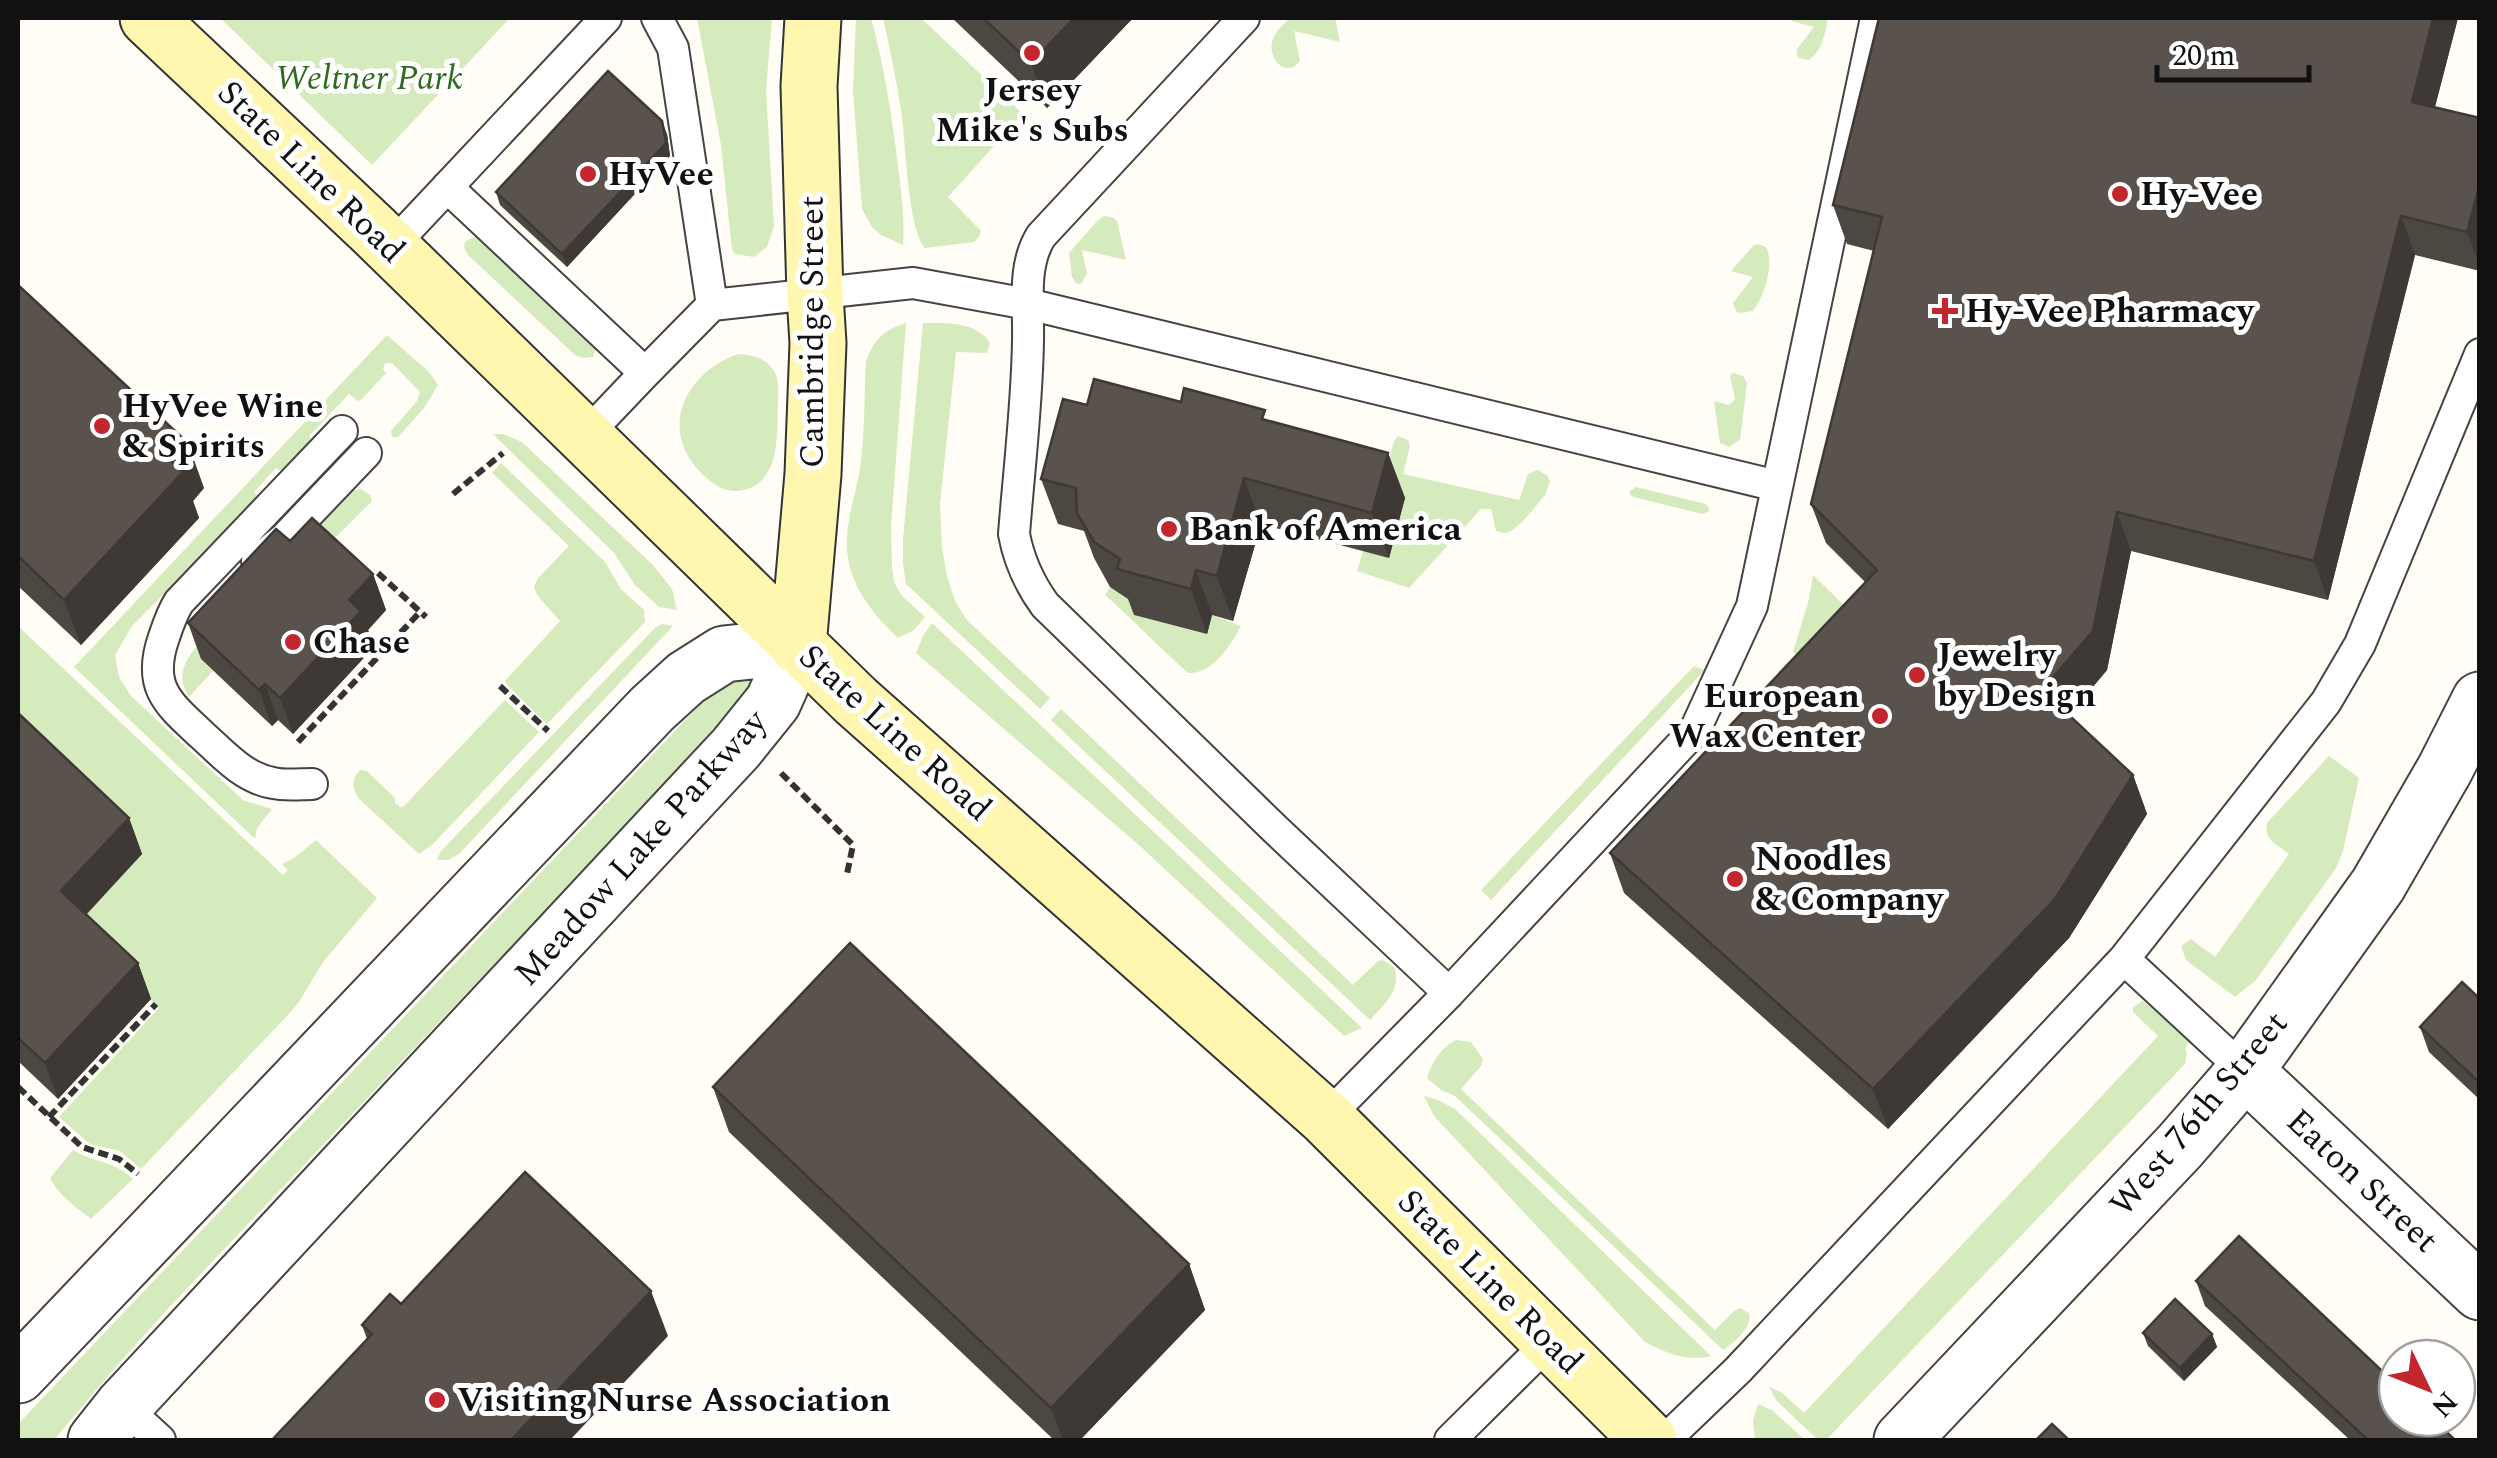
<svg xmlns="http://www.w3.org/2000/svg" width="2497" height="1458" font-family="Spectral,serif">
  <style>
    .green { fill: #d5ebbd }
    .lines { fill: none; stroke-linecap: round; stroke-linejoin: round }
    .lane-casing { stroke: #444; stroke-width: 34 }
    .street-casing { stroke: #444; stroke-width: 59 }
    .secondary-casing { stroke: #333; stroke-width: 59 }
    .path { stroke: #333; stroke-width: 6; stroke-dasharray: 10 5; stroke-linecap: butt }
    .lane { stroke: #fff; stroke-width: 30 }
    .street { stroke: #fff; stroke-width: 55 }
    .secondary { stroke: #fff6b0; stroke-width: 55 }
    .wall { fill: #4d4742 }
    .shaded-wall { fill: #3f3936 }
    .building { fill: #5a524d; stroke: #3f3936; stroke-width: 2.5 }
    .poi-dot { fill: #c4262e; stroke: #fff; stroke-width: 4 }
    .labels { text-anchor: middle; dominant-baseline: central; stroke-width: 10; stroke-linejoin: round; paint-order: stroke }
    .park-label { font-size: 35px; font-style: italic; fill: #2f6b1f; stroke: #fff }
    .poi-label { font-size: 35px; font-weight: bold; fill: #111; stroke: #fff; text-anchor: start }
    .street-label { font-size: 35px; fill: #111; stroke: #fff }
  </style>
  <rect width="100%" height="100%" fill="#fffdf5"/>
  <!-- green -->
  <path class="green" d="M220 18H510L372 165Z
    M697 18H772L766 90 774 227 767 247 754 257 735 254 732 250 721 145Z
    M856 18H871C884 66 892 116 898 166 901 193 905 219 903 245L881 235 872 227 862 209 853 91Z
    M883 18H921L1023 114 948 197 981 231 979 237 974 242 925 248C907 227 906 141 901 110 896 79 890 48 883 18Z
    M1290 18H1335L1340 42 1294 31 1300 61C1285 80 1266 57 1273 39 1276 30 1284 24 1290 18Z
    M1794 18H1828C1825 33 1823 50 1809 60L1799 58 1797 55V49L1814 27 1791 21Z
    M1104 216 1112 217 1117 221 1126 260 1082 250 1087 274 1081 284 1076 283 1072 277 1069 253 1098 220Z
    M473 237H481L592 342 596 348 593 357 583 358 575 355 468 255 464 248 465 242Z
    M1758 244 1766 247C1775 265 1764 296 1753 311L1740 313 1736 311 1733 303 1753 277 1731 271 1753 246Z
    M906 323 891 527 892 567 894 582 901 595 925 617 914 630 898 638C870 612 844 578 847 538 848 515 856 492 860 469 865 434 864 397 866 361 874 339 884 330 906 323Z
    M923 323C947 323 976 321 990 343L987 353 956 352 940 504 942 548 947 576 955 601 966 619 1050 698 1040 709 906 584 903 563V539Z
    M387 335 429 372 438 385 424 408 398 437H392L391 431 417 401 420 392 392 363H385L383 369 386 373 362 399 358 401 349 394 310 435 311 446 284 474 276 468 254 492 260 498 132 626 115 655 119 677 131 696 243 800 272 809 257 828 255 839 74 667Z
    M738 354C751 355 764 357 772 368 780 378 778 393 778 405 777 436 780 482 743 490 726 494 714 485 702 474 657 429 685 373 738 354Z
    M1732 373 1743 376 1747 383 1740 440 1729 447 1720 443 1714 401 1729 405 1735 399 1730 377Z
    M493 434H503L522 442 653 565 672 589 677 610 659 607 635 585 614 553Z
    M1398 436 1408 440 1410 446 1403 474 1519 500 1528 474 1538 470 1548 476 1550 482 1545 495C1537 504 1516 533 1505 533 1502 533 1499 531 1496 531L1491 509H1481L1409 588 1357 571 1363 551 1389 557 1405 499 1380 492 1394 441Z
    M501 463 605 562 621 589 644 610 645 622 547 724 508 686 505 681 560 621 537 595 534 587 538 578 569 546 492 473Z
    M1636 487 1706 504 1710 511 1702 514 1634 497 1630 495V491Z
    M361 489 370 495 372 501 334 539 201 659 213 671 189 697C183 688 180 678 184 667 193 641 262 578 285 558 309 539 329 513 351 491Z
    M1813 575 1846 607 1800 657 1793 652 1809 599Z
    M1110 587 1137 600 1134 615 1207 634 1212 615 1241 626C1230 646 1213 674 1188 673 1159 647 1133 620 1105 595Z
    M932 623 1362 1028 1344 1036 1140 846 916 653 923 636Z
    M662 624 673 626 459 854 448 860H437L441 851 655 628Z
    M18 626 283 875 288 870 282 864 294 858 316 840 377 898 323 962 299 1002 287 1016 141 1169 120 1151 90 1144 59 1117 159 1008 74 927 18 737Z
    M1694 666 1705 670 1491 900 1481 890Z
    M729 674 750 678 752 686 749 695 175 1301 112 1371 54 1440H18V1424Z
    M505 700 539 732 433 844 419 854 359 799C352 788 351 780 360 770L367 771 395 798V803L400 807 404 806Z
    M1061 709 1353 985 1378 961 1383 960 1394 967C1402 989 1385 1004 1370 1020L1051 720Z
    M2329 756 2359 778 2343 851 2336 868 2256 980 2235 997 2186 960 2181 946 2191 939 2215 957 2289 854C2278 845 2263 840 2267 823Z
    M2143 1001 2190 1040 2185 1049 2187 1053 2185 1064 1826 1440H1818L1776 1400 1769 1387 1781 1392 1804 1413 2158 1036 2133 1012V1007Z
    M1456 1040 1471 1042 1483 1059 1481 1066 1461 1089 1715 1330 1734 1311 1740 1308 1749 1313C1753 1327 1735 1342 1723 1350L1455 1096 1441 1090 1427 1078C1432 1062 1441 1047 1456 1040Z
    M1424 1096 1438 1100 1455 1109 1711 1356C1687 1362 1666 1353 1645 1342L1434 1116Z
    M73 1150C97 1164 111 1159 133 1179L91 1219C76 1207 59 1196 50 1178Z
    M1758 1404 1772 1410 1805 1440H1755L1753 1420Z"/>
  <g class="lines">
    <defs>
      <path id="lane" d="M657 18 673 48 712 305 913 283 1028 304 1777 486
        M1244 18 1041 236C1022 266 1029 306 1028 341 1027 405 1019 470 1014 534 1019 561 1029 583 1045 605L1275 829 1449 993
        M447 187 645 373 712 305
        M391 247 606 18
        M585 436 645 373
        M257 561 284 539 366 453
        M312 784C300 784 286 786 273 783 244 778 224 755 203 736 169 704 146 688 164 637 168 625 172 613 179 602L342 431
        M2124 959 2326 702 2360 644 2480 354
        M1326 1118 1449 993 1695 730 1752 606 1876 18
        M123 1406 160 1440
        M1450 1440 1550 1341
        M1665 1440 1738 1370 2124 959 2245 1071"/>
      <path id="street" d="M2245 1071 2480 1292
        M18 1375 652 709 686 678 724 654 798 646
        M96 1440 123 1406 736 748 773 702 798 646
        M1902 1440 2180 1146 2245 1071 2378 885 2445 769 2480 700"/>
      <path id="secondary" d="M148 18 373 230 856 701 1326 1118 1649 1440
        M798 646 813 474 818 343 815 295 809 86 813 18"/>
    </defs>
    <!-- lane casing -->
    <use href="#lane" class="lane-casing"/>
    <!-- street casing -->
    <use href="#street" class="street-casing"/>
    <!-- secondary casing -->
    <use href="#secondary" class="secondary-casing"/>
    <!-- path -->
    <path class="path" d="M453 494 503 453
      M378 573 426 617
      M500 686 548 731
      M298 742 420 612
      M781 773 853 845 847 874
      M18 1087 82 1147 119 1159 138 1174
      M49 1117 156 1004"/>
    <!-- lane -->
    <use href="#lane" class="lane"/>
    <!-- street -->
    <use href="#street" class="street"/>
    <!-- secondary -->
    <use href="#secondary" class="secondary"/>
  </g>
  <!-- wall -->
  <path class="wall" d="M952 18H1133L1047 108Z
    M2458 18 2435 107 2480 118V271L2415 255 2328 600 2131 551 2107 670 2069 715 2133 775 2147 814 2069 938 1888 1129 1624 893 1610 853 1865 582 1826 543 1811 504 1874 251 1847 244 1833 205Z
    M667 134 670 156 567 267 500 205 496 192Z
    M18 285 204 488 193 501 199 518 81 645 18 586Z
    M1181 402 1388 453 1405 498 1389 558 1261 524 1233 621 1212 615 1207 634 1134 615 1128 599 1110 587 1094 558 1084 531 1058 524 1041 479 1087 405Z
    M290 541 373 574 386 610 368 630 374 647 293 734 278 720 272 726 201 659 188 623Z
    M18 713 129 818 142 854 86 915 138 963 151 999 58 1099 18 1061Z
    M2480 999V1100L2429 1052 2420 1027Z
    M713 1087 1189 1264 1205 1310 1080 1440H1054L729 1132Z
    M2196 1281 2455 1440H2350L2205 1306Z
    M401 1304 668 1336 367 1339 362 1325Z
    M2143 1333 2212 1334 2217 1347 2184 1381 2148 1346Z"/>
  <!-- shaded-wall -->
  <path class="shaded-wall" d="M1074 18H1133L1047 108 1031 63Z
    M2433 18H2458L2426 141 2412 102Z
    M662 121 667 134 670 156 567 267 562 254Z
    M2480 183V266L2467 232Z
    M2401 216 2415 255 2328 600 2314 561Z
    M188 443 204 488 193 501 199 518 81 645 64 600 171 461Z
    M1388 453 1405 498 1389 558 1372 513Z
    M1244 478 1261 524 1233 621 1217 576Z
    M2117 512 2131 551 2107 670 2057 730 2042 690Z
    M1196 570 1212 615 1207 634 1191 589Z
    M373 574 386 610 368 630 374 647 293 734 280 698 349 600Z
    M265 684 278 720 272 726 259 690Z
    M2133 775 2147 814 2069 938 1888 1129 1873 1089Z
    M129 818 142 854 74 927 61 891Z
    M138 963 151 999 58 1099 45 1063Z
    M1189 1264 1205 1310 1080 1440H1063L1051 1408Z
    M651 1291 668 1336 570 1440H511Z
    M2212 1334 2217 1347 2184 1381 2180 1368Z"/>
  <!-- building -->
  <path class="building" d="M983 18H1074L1031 63Z
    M1879 18H2433L2412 102 2480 118V183L2467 232 2401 216 2314 561 2117 512 2093 631 2042 690 2133 775 2055 899 1873 1089 1610 853 1877 570 1811 504 1882 217 1833 205Z
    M608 71 662 121 666 143 562 254 496 192Z
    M18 285 188 443 171 461 183 472 64 600 18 556Z
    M1094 379 1181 402 1184 388 1265 410 1262 419 1388 453 1372 513 1244 478 1217 576 1196 570 1191 589 1117 569 1120 559 1094 542 1077 513 1076 488 1041 479 1063 399 1087 405Z
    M312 518 373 574 349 600 361 611 280 698 265 684 259 690 188 623 276 529 290 541Z
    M18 713 129 818 61 891 138 963 45 1063 18 1038Z
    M850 943 1189 1264 1051 1408 713 1087Z
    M2462 982 2480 999V1083L2420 1027Z
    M525 1172 651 1291 511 1440H272L372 1334 362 1325 390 1294 401 1304Z
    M2239 1236 2397 1385V1418H2432L2455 1440H2368L2196 1281Z
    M2175 1299 2212 1334 2180 1368 2143 1333Z
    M2052 1424 2069 1440H2036Z"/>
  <!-- markers -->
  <g class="poi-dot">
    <circle cx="1032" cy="53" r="10"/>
    <circle cx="588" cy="174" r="10"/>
    <circle cx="2120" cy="194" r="10"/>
    <path d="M1940 296h10v10h10v10h-10v10h-10v-10h-10v-10h10z"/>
    <circle cx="102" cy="426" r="10"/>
    <circle cx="1169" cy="529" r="10"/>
    <circle cx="293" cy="642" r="10"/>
    <circle cx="1917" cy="675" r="10"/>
    <circle cx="1880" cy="716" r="10"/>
    <circle cx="1735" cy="879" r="10"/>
    <circle cx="437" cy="1400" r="10"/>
  </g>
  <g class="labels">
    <!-- park labels -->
    <g class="park-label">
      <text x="369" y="78">Weltner Park</text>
    </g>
    <!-- poi labels -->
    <g class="poi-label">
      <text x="1032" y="90" text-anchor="middle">Jersey<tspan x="1032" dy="40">Mike's Subs</tspan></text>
      <text x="608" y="174">HyVee</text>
      <text x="2140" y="194">Hy-Vee</text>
      <text x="1965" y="311">Hy-Vee Pharmacy</text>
      <text x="122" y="406">HyVee Wine<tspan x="122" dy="40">&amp; Spirits</tspan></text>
      <text x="1189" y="529">Bank of America</text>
      <text x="313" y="642">Chase</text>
      <text x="1937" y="655">Jewelry<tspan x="1937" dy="40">by Design</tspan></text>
      <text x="1860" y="696" text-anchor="end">European<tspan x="1860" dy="40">Wax Center</tspan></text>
      <text x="1755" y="859">Noodles<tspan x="1755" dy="40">&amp; Company</tspan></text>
      <text x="457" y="1400">Visiting Nurse Association</text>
    </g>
    <!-- street labels -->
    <g class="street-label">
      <text transform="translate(311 172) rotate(44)">State Line Road</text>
      <text transform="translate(812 332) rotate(-90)">Cambridge Street</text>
      <text transform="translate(895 733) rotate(42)">State Line Road</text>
      <text transform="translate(641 848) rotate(-48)">Meadow Lake Parkway</text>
      <text transform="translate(2199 1114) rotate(-50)">West 76th Street</text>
      <text transform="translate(2362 1181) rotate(43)">Eaton Street</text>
      <text transform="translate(1490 1282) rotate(45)">State Line Road</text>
    </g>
  </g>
  <!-- border -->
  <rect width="2497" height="1458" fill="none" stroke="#111111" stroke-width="40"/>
  <!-- north arrow -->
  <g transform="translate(2427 1388) rotate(133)"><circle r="48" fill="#ffffff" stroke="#a0a0a0" stroke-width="2.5"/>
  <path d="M0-8L18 38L0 25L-18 38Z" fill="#c4262e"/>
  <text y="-15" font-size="28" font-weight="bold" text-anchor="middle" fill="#111111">N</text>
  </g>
  <!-- scale -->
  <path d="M2157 65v15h152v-15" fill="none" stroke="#111111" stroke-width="5"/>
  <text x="2172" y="65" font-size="30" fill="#111111" stroke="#ffffff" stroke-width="8" paint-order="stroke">20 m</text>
</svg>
